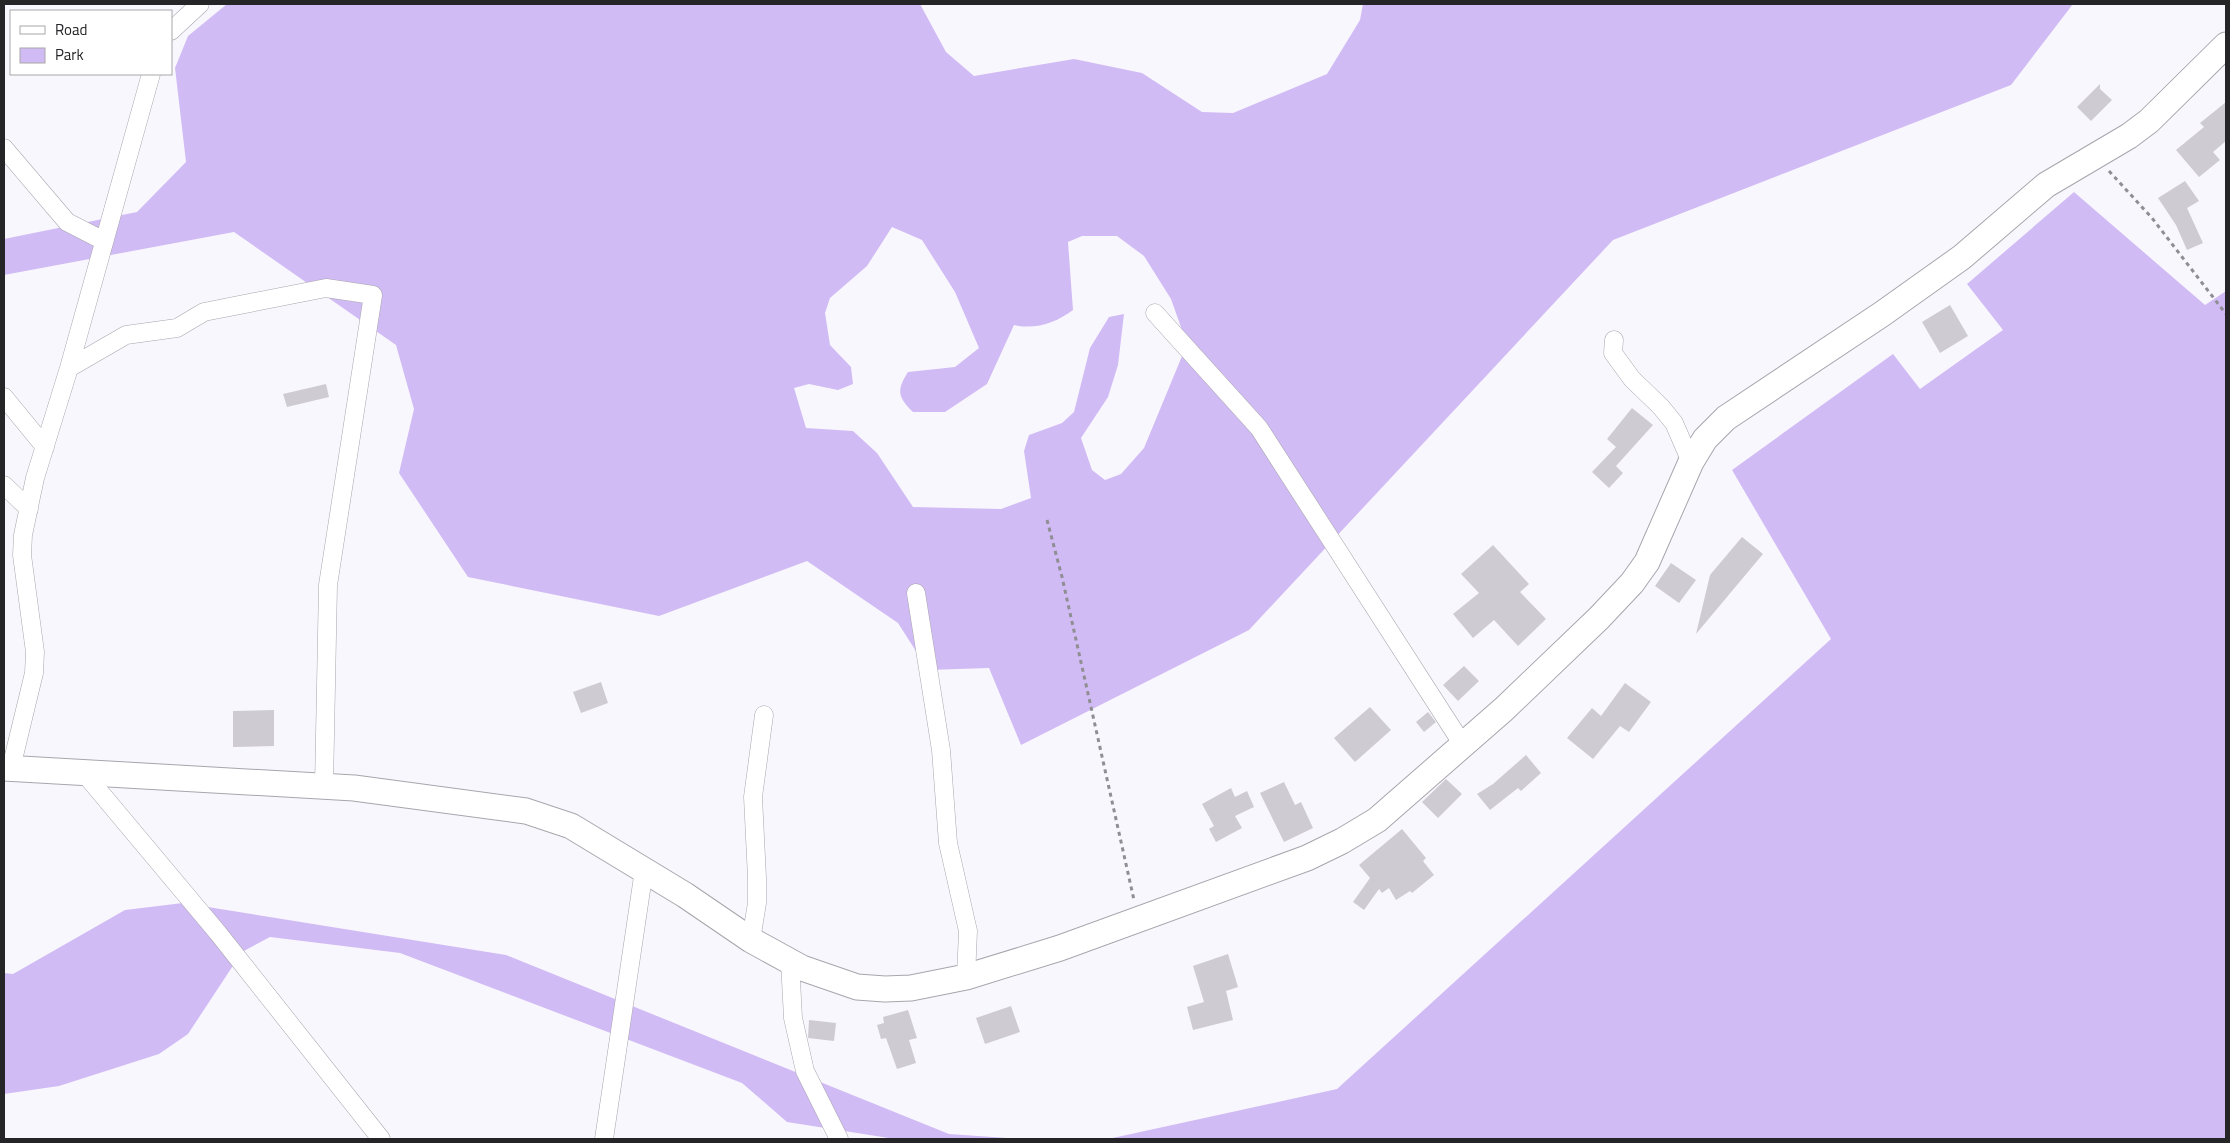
<svg xmlns="http://www.w3.org/2000/svg" width="2230" height="1143" font-family="'Titillium Web',sans-serif">
  <style>
    .green { fill: #d1bbf5; fill-rule: evenodd }
    .building { fill: #cecbd2 }
    .lines { fill: none; stroke-linecap: round; stroke-linejoin: round }
    .street-casing { stroke: #a8a5ac; stroke-width: 19 }
    .secondary-casing { stroke: #a8a5ac; stroke-width: 27 }
    .path { stroke: #8f8e93; stroke-width: 3; stroke-dasharray: 4 4; stroke-linecap: butt }
    .street { stroke: #fff; stroke-width: 18 }
    .secondary { stroke: #fff; stroke-width: 25 }
  </style>
  <rect width="100%" height="100%" fill="#f9f7fe"/>
  <!-- green -->
  <path class="green" d="M227 4H920L946 52 974 76 1074 59 1142 73 1202 112 1233 113 1327 74 1360 20 1363 4H2073L2011 85 1613 240 1249 630 1021 745 989 668 928 670 898 623 807 561 659 616 468 577 399 473 414 409 396 345 234 232 4 275V239L137 212 186 162 175 68 188 36ZM892 227 922 240 955 292 979 348 955 367 908 372C896 391 898 397 913 412H945L987 384 1014 325C1035 330 1056 323 1073 310L1068 242 1082 236H1117L1144 256 1171 299 1187 344 1144 448 1121 474 1105 480 1092 470 1081 438 1108 397 1118 365 1124 314 1109 317 1090 348 1074 412 1062 423 1029 435 1024 451 1031 498 1001 509 913 507 877 453 853 431 806 428 794 388 809 384 838 390 853 384 851 367 830 345 825 313 830 298 867 266Z
    M2074 192 2205 305 2226 291V1139H1108L1337 1089 1831 639 1732 470 1893 354 1920 389 2003 330 1967 284Z
    M183 903 506 955 949 1134 1023 1139H895L787 1122 742 1083 400 953 270 937 242 952 188 1034 159 1054 59 1086 4 1094V973L13 974 125 910Z"/>
  <!-- building -->
  <path class="building" d="M2100 84V89L2112 100 2091 121 2077 107Z
    M2226 102V141L2213 152 2220 160 2199 177 2176 150 2204 127 2200 123Z
    M2185 181 2199 201 2187 208 2203 243 2187 250 2176 225 2158 198Z
    M1950 305 1968 336 1940 353 1922 322Z
    M326 384 329 397 287 407 283 394Z
    M1632 408 1653 425 1616 466 1623 473 1609 488 1592 472 1616 447 1607 439Z
    M1742 537 1763 554 1696 634 1710 575Z
    M1493 545 1529 584 1520 592 1546 619 1518 646 1494 620 1473 638 1453 614 1479 593 1461 574Z
    M1671 563 1696 580 1679 603 1655 586Z
    M1464 666 1479 681 1458 701 1443 685Z
    M601 682 608 703 581 713 573 692Z
    M1625 683 1651 702 1629 732 1620 726 1593 759 1567 738 1592 708 1601 716Z
    M1370 707 1391 730 1355 762 1334 738Z
    M274 710V746L233 747V711Z
    M1428 712 1436 722 1424 732 1416 722Z
    M1526 755 1541 773 1521 791 1518 788 1490 810 1477 794 1493 784Z
    M1446 779 1462 794 1438 818 1422 802Z
    M1284 782 1295 805 1301 802 1313 828 1284 842 1260 793Z
    M1231 788 1235 797 1247 791 1254 807 1235 816 1242 828 1216 842 1209 829 1214 826 1202 804Z
    M1402 829 1426 858 1423 861 1434 875 1412 893 1410 891 1396 900 1389 888 1382 893 1379 889 1364 910 1353 902 1370 878 1359 865Z
    M1228 954 1238 987 1226 991 1233 1020 1193 1030 1187 1007 1204 1002 1193 966Z
    M1011 1006 1020 1032 985 1044 976 1018Z
    M908 1010 917 1038 909 1040 916 1063 897 1069 886 1038 881 1039 877 1025 884 1023 883 1017Z
    M809 1020 836 1023 834 1041 808 1038Z"/>
  <g class="lines">
    <defs>
      <path id="street" d="M171 31 200 4
        M4 148 67 222 104 241
        M1155 313 1259 428 1463 745
        M1614 340 1613 353 1632 379 1661 407 1674 423 1691 462
        M69 368 126 335 177 328 204 312 326 288 373 295 328 585 324 786
        M4 397 45 447
        M4 485 29 509
        M916 593 941 750 948 843 968 931 966 977
        M11 768 34 673 35 652 22 555 23 535 35 478 69 368 151 74
        M84 773 218 933 381 1139
        M751 940 757 903V878L753 797 764 715
        M790 961 793 1018 805 1071 839 1139
        M604 1139 644 870"/>
      <path id="secondary" d="M4 768 354 788 526 811 571 826 685 895 751 940 802 968 857 987 885 989 911 988 966 977 1060 948 1307 858 1342 841 1377 820 1504 709 1599 618 1632 583 1647 562 1691 462 1705 439 1726 418 1882 314 1962 257 2046 185 2129 136 2149 121 2226 45"/>
    </defs>
    <!-- street casing -->
    <use href="#street" class="street-casing"/>
    <!-- secondary casing -->
    <use href="#secondary" class="secondary-casing"/>
    <!-- path -->
    <path class="path" d="M2109 171 2152 218 2226 314
      M1047 520 1062 577 1134 900"/>
    <!-- street -->
    <use href="#street" class="street"/>
    <!-- secondary -->
    <use href="#secondary" class="secondary"/>
  </g>
  <!-- border -->
  <rect width="2230" height="1143" fill="none" stroke="#252427" stroke-width="10"/>
  <!-- legend -->
  <rect x="10" y="10" width="162" height="65" fill="#ffffff" stroke="#a8a7a9"/>
  <rect x="20" y="26" width="25" height="8" fill="#ffffff" stroke="#a8a7a9"/>
  <text x="55" y="35" font-size="15" fill="#252427">Road</text>
  <rect x="20" y="48" width="25" height="15" fill="#d1bbf5" stroke="#a8a7a9"/>
  <text x="55" y="60" font-size="15" fill="#252427">Park</text>
</svg>
